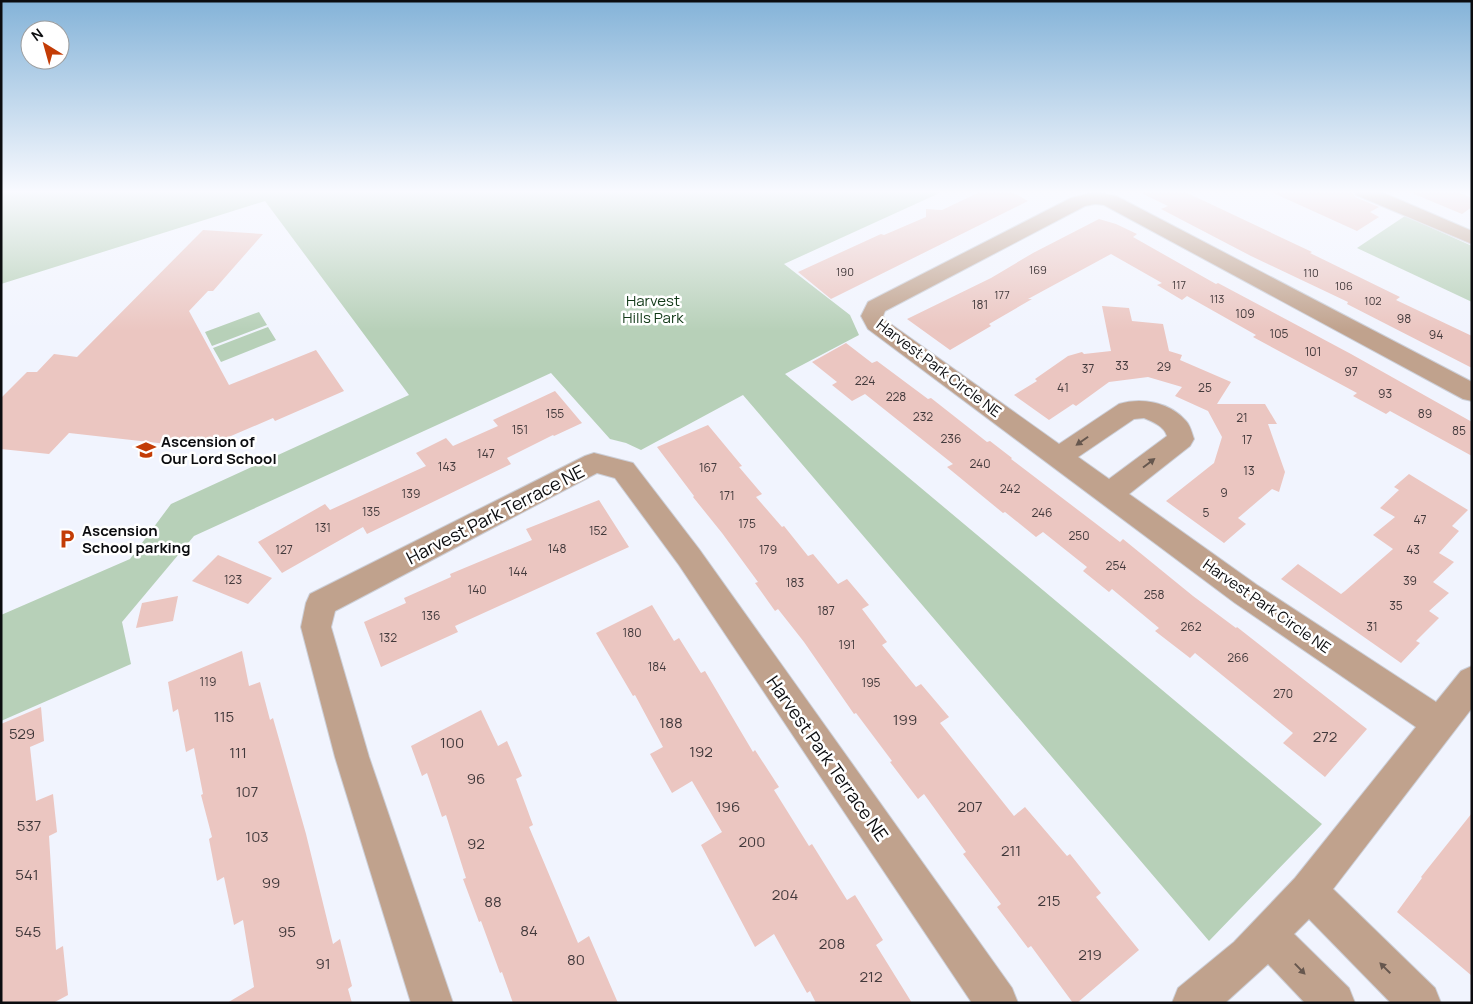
<svg xmlns="http://www.w3.org/2000/svg" width="1473" height="1004" font-family="Manrope,sans-serif">
  <style>
    .green { fill: #b7d0b8 }
    .building { fill: #ebc6c1 }
    .lines { fill: none; stroke-linecap: round; stroke-linejoin: round }
    .minor-casing { stroke: #cccfd8; stroke-width: 2 }
    .minor { fill: #c0a28d; fill-rule: evenodd }
    .oneway { fill: #66574e }
    .labels { text-anchor: middle; dominant-baseline: central; stroke-width: 5; stroke-linejoin: round; paint-order: stroke }
    .far-number-label { font-size: 11px; fill: #433a3c }
    .number-label { font-size: 12px; fill: #433a3c }
    .park-label { font-size: 15px; fill: #133a19; stroke: #fff }
    .street-label { font-size: 15px; fill: #0b0c0f; stroke: #fff }
    .poi-label { font-size: 15px; font-weight: bold; fill: #0b0c0f; stroke: #fff; text-anchor: start }
    .near-number-label { font-size: 15px; fill: #433a3c }
    .near-street-label { font-size: 18px; fill: #0b0c0f; stroke: #fff }
  </style>
  <rect width="100%" height="100%" fill="#f1f4fe"/>
  <!-- green -->
  <path class="green" d="M1 191H944L784 264 850 315 859 335 785 374 1322 824 1209 941 743 395 641 450 626 443 610 439 551 373 194 536 122 622 131 664 1 721V615L130 559 171 504 409 395 265 201 1 284Z
    M1405 216 1472 246V302L1357 248Z
    M259 312 267 325 212 346 205 332Z
    M268 327 276 340 221 362 213 348Z"/>
  <!-- building -->
  <path class="building" d="M982 191H1010L1028 201 831 299 798 272 881 234 884 235 926 217V209L942 210Z
    M1137 191H1183L1312 252 1310 253 1400 297 1396 300 1472 336V368L1347 304 1348 302 1251 256 1161 209 1168 206Z
    M1269 191H1352L1355 197 1379 207 1370 212 1379 217 1357 231Z
    M1407 191H1455L1472 198V207L1462 214Z
    M1099 219 1116 224 1137 234 1133 237 1216 284 1218 283 1351 354 1472 422V456L1390 411 1386 414 1353 396 1357 393 1253 337 1256 335 1187 296 1182 300 1157 285 1162 283 1111 254 1028 299H1032L989 324 991 326 950 350 907 319 991 278 1033 253Z
    M203 230 263 234 213 291H208L189 311 229 385 316 350 344 391 275 421 273 418 203 448 69 433 49 454 1 449V398L27 372H37L54 354 77 357Z
    M1102 306 1129 308 1132 321 1163 324 1169 351 1182 355 1180 360 1231 382 1217 404H1265L1277 424H1268L1285 472 1279 492 1272 489 1238 518 1246 524 1224 543 1166 501 1214 463 1222 437 1208 411 1175 396 1182 387 1148 377 1109 382 1076 406 1073 404 1049 420 1014 395 1037 381 1035 379 1068 356 1082 352 1084 354 1111 351Z
    M846 343 872 363 877 361 928 399 931 398 987 442 990 441 1012 458 1011 459 1120 542 1123 539 1193 596 1236 628 1237 627 1367 729 1325 777 1283 743 1293 733 1195 653 1190 658 1155 631 1159 628 1112 589 1109 592 1083 571 1087 567 1043 532 1036 537 1005 512 1003 513 947 467 953 464 865 394 852 401 832 385 837 382 812 362Z
    M555 391 582 423 554 436 553 435 507 458 511 464 367 534 363 527 282 573 258 542 325 504 330 510 426 466 416 453 446 438 453 446 498 426 493 420Z
    M708 425 742 466 739 467 762 494 756 497 782 527 784 526 808 556 813 554 838 584 847 579 869 605 862 609 887 642 882 645 916 687 921 684 949 717 940 723 1014 816 1025 807 1067 856 1070 854 1101 893 1096 897 1139 950 1077 1003H1073L1031 946 1028 948 997 907 1001 904 963 854 966 852 924 794 918 799 890 762 892 761 856 713 854 714 804 642 778 609 775 611 755 583 758 582 722 533 693 497 694 496 657 447Z
    M1409 474 1468 510 1452 526 1459 531 1439 553 1454 562 1433 582 1449 593 1429 611 1439 618 1416 641 1420 643 1401 663 1281 579 1298 564 1341 594 1345 591 1393 549 1373 535 1395 517 1380 508 1399 490 1394 487Z
    M599 500 629 547 455 626 458 632 381 667 364 622 406 603 404 598 451 577 450 574 532 540 526 529Z
    M218 555 272 578 248 604 192 581Z
    M178 596 173 621 136 628 142 603Z
    M652 605 674 641 679 638 701 673 705 671 753 752 755 750 779 787 774 790 809 846 812 844 847 900 855 895 883 940 876 945 912 1003H816L810 991 807 993 774 934 755 947 701 845 722 832 692 781 672 793 650 754 663 747 635 695 633 696 596 633Z
    M242 651 249 686 260 682 270 720 273 718 306 834 333 944 340 939 352 986 348 989 352 1003H227L254 987 243 920 234 925 224 877 217 881 209 839 212 837 201 795 203 794 194 748 186 752 178 709 173 712 168 682Z
    M41 707 44 741 30 747 36 801 53 794 57 832 49 836 56 950 63 946 68 995 53 1003H1V724Z
    M481 710 498 746 507 741 522 776 516 779 533 825 529 827 578 943 589 936 618 1003H513L502 972 500 973 481 921 479 922 463 879 466 878 446 815 442 817 427 773 422 776 411 746Z
    M1472 813V976L1397 912 1422 878 1421 877Z"/>
  <g class="lines">
    <defs>
      <path id="minor" d="M1354 191H1379L1472 231V244L1356 195Z
        M1095 192 1116 196 1472 382V401L1463 399 1104 205 1095 204 1085 206 885 311 883 316 885 320 1059 444 1119 404C1141 397 1170 402 1186 421 1190 425 1192 433 1194 439L1190 446 1129 494 1257 585 1436 702 1461 671 1472 666V708L1333 889 1435 988 1441 1003H1391L1309 919 1294 934 1349 988 1355 1003H1305L1268 964 1225 1003H1172L1178 988 1234 942 1295 878 1416 727 1235 603 868 329 861 316 868 302 1071 198ZM1144 418C1153 422 1164 426 1167 436L1109 479 1078 457 1134 419Z
        M594 453 633 463 699 549 1012 988 1018 1003H972L679 565 615 478 597 473 335 611 331 627 369 757 453 1003H411L335 757 301 627 306 603 310 594 585 456Z"/>
    </defs>
    <!-- minor casing -->
    <use href="#minor" class="minor-casing"/>
    <!-- minor -->
    <use href="#minor" class="minor"/>
  </g>
  <!-- one-way arrows -->
  <defs><path id="oneway-solid" d="M-6-.8H1V-3.2L6.5 0L1 3.2V.8H-6Z" transform="scale(1.25)"/></defs>
  <g class="oneway">
    <use href="#oneway-solid" transform="translate(1082 441) rotate(145)"/>
    <use href="#oneway-solid" transform="translate(1149 463) rotate(-37)"/>
    <use href="#oneway-solid" transform="translate(1385 968) rotate(-135)"/>
    <use href="#oneway-solid" transform="translate(1300 969) rotate(46)"/>
  </g>
  <!-- sky -->
  <linearGradient id="sky" x2="0" y2="1"><stop stop-color="#84b3d8"/><stop offset="0.58" stop-color="#f9faff"/><stop offset="1" stop-color="#f9faff" stop-opacity="0"/></linearGradient>
  <rect width="1473" height="331" fill="url(#sky)"/>
  <!-- icons -->
  <defs>
    <symbol id="school-bare" viewBox="-9 -9 18 18"><path d="M0-5L7-2L0 1L-7-2ZM-4 1L0 2.5L4 1V4Q0 6-4 4Z" fill="#c33c06" stroke="#fff" stroke-width="2.5" paint-order="stroke"/></symbol>
    <symbol id="parking-bare" viewBox="-9 -9 18 18"><path d="M-3.5-5.5H1a3.5 3.5 0 0 1 0 7H-1V5.5H-3.5ZM-1-3.4V-.6H.8a1.4 1.4 0 0 0 0-2.8Z" fill="#c33c06" stroke="#fff" stroke-width="2.5" paint-order="stroke"/></symbol>
  </defs>
  <g fill-rule="evenodd">
    <use href="#school-bare" x="132" y="436" width="28" height="28"/>
    <use href="#parking-bare" x="53" y="525" width="28" height="28"/>
  </g>
  <g class="labels">
    <!-- far-number labels -->
    <g class="far-number-label">
      <text x="1038" y="269">169</text>
      <text x="845" y="271">190</text>
      <text x="1311" y="272">110</text>
      <text x="1179" y="284">117</text>
      <text x="1344" y="285">106</text>
      <text x="1002" y="294">177</text>
      <text x="1217" y="298">113</text>
      <text x="1373" y="300">102</text>
    </g>
    <!-- number labels -->
    <g class="number-label">
      <text x="980" y="304">181</text>
      <text x="1245" y="313">109</text>
      <text x="1404" y="318">98</text>
      <text x="1279" y="333">105</text>
      <text x="1436" y="334">94</text>
      <text x="1313" y="351">101</text>
      <text x="1122" y="365">33</text>
      <text x="1164" y="366">29</text>
      <text x="1088" y="368">37</text>
      <text x="1351" y="371">97</text>
      <text x="865" y="380">224</text>
      <text x="1063" y="387">41</text>
      <text x="1205" y="387">25</text>
      <text x="1385" y="393">93</text>
      <text x="896" y="396">228</text>
      <text x="555" y="413">155</text>
      <text x="1425" y="413">89</text>
      <text x="923" y="416">232</text>
      <text x="1242" y="417">21</text>
      <text x="520" y="429">151</text>
      <text x="1459" y="430">85</text>
      <text x="951" y="438">236</text>
      <text x="1247" y="439">17</text>
      <text x="486" y="453">147</text>
      <text x="980" y="463">240</text>
      <text x="447" y="466">143</text>
      <text x="708" y="467">167</text>
      <text x="1249" y="470">13</text>
      <text x="1010" y="488">242</text>
      <text x="1224" y="492">9</text>
      <text x="411" y="493">139</text>
      <text x="727" y="495">171</text>
      <text x="371" y="511">135</text>
      <text x="1042" y="512">246</text>
      <text x="1206" y="512">5</text>
      <text x="1420" y="519">47</text>
      <text x="747" y="523">175</text>
      <text x="323" y="527">131</text>
      <text x="598" y="530">152</text>
      <text x="1079" y="535">250</text>
      <text x="557" y="548">148</text>
      <text x="284" y="549">127</text>
      <text x="768" y="549">179</text>
      <text x="1413" y="549">43</text>
      <text x="1116" y="565">254</text>
      <text x="518" y="571">144</text>
      <text x="233" y="579">123</text>
      <text x="1410" y="580">39</text>
      <text x="795" y="582">183</text>
      <text x="477" y="589">140</text>
      <text x="1154" y="594">258</text>
      <text x="1396" y="605">35</text>
      <text x="826" y="610">187</text>
      <text x="431" y="615">136</text>
      <text x="1191" y="626">262</text>
      <text x="1372" y="626">31</text>
      <text x="632" y="632">180</text>
      <text x="388" y="637">132</text>
      <text x="847" y="644">191</text>
      <text x="1238" y="657">266</text>
      <text x="657" y="666">184</text>
      <text x="208" y="681">119</text>
      <text x="871" y="682">195</text>
      <text x="1283" y="693">270</text>
    </g>
    <!-- park labels -->
    <g class="park-label">
      <text x="653" y="300">Harvest<tspan x="653" dy="17">Hills Park</tspan></text>
    </g>
    <!-- street labels -->
    <g class="street-label">
      <text transform="translate(939 368) rotate(37)">Harvest Park Circle NE</text>
      <text transform="translate(1267 606) rotate(35)">Harvest Park Circle NE</text>
    </g>
    <!-- poi labels -->
    <g class="poi-label">
      <text x="161" y="441">Ascension of<tspan x="161" dy="17">Our Lord School</tspan></text>
      <text x="82" y="530">Ascension<tspan x="82" dy="17">School parking</tspan></text>
    </g>
    <!-- near-number labels -->
    <g class="near-number-label">
      <text x="224" y="716">115</text>
      <text x="905" y="719">199</text>
      <text x="671" y="722">188</text>
      <text x="22" y="733">529</text>
      <text x="1325" y="736">272</text>
      <text x="452" y="742">100</text>
      <text x="701" y="751">192</text>
      <text x="238" y="752">111</text>
      <text x="476" y="778">96</text>
      <text x="247" y="791">107</text>
      <text x="728" y="806">196</text>
      <text x="970" y="806">207</text>
      <text x="29" y="825">537</text>
      <text x="257" y="836">103</text>
      <text x="752" y="841">200</text>
      <text x="476" y="843">92</text>
      <text x="1011" y="850">211</text>
      <text x="27" y="874">541</text>
      <text x="271" y="882">99</text>
      <text x="785" y="894">204</text>
      <text x="1049" y="900">215</text>
      <text x="493" y="901">88</text>
      <text x="529" y="930">84</text>
      <text x="28" y="931">545</text>
      <text x="287" y="931">95</text>
      <text x="832" y="943">208</text>
      <text x="1090" y="954">219</text>
      <text x="576" y="959">80</text>
      <text x="323" y="963">91</text>
      <text x="871" y="976">212</text>
    </g>
    <!-- near-street labels -->
    <g class="near-street-label">
      <text transform="translate(495 514) rotate(-27)">Harvest Park Terrace NE</text>
      <text transform="translate(828 758) rotate(55)">Harvest Park Terrace NE</text>
    </g>
  </g>
  <!-- border -->
  <rect width="1473" height="1004" fill="none" stroke="#0b0c0f" stroke-width="5"/>
  <!-- north arrow -->
  <g transform="translate(45 45) rotate(323)"><circle r="24" fill="#ffffff" stroke="#9d9e9f"/>
  <path d="M0-4L9 19L0 12L-9 19Z" fill="#c33c06"/>
  <text y="-8" font-size="14" font-weight="bold" text-anchor="middle" fill="#0b0c0f">N</text>
  </g>
</svg>
